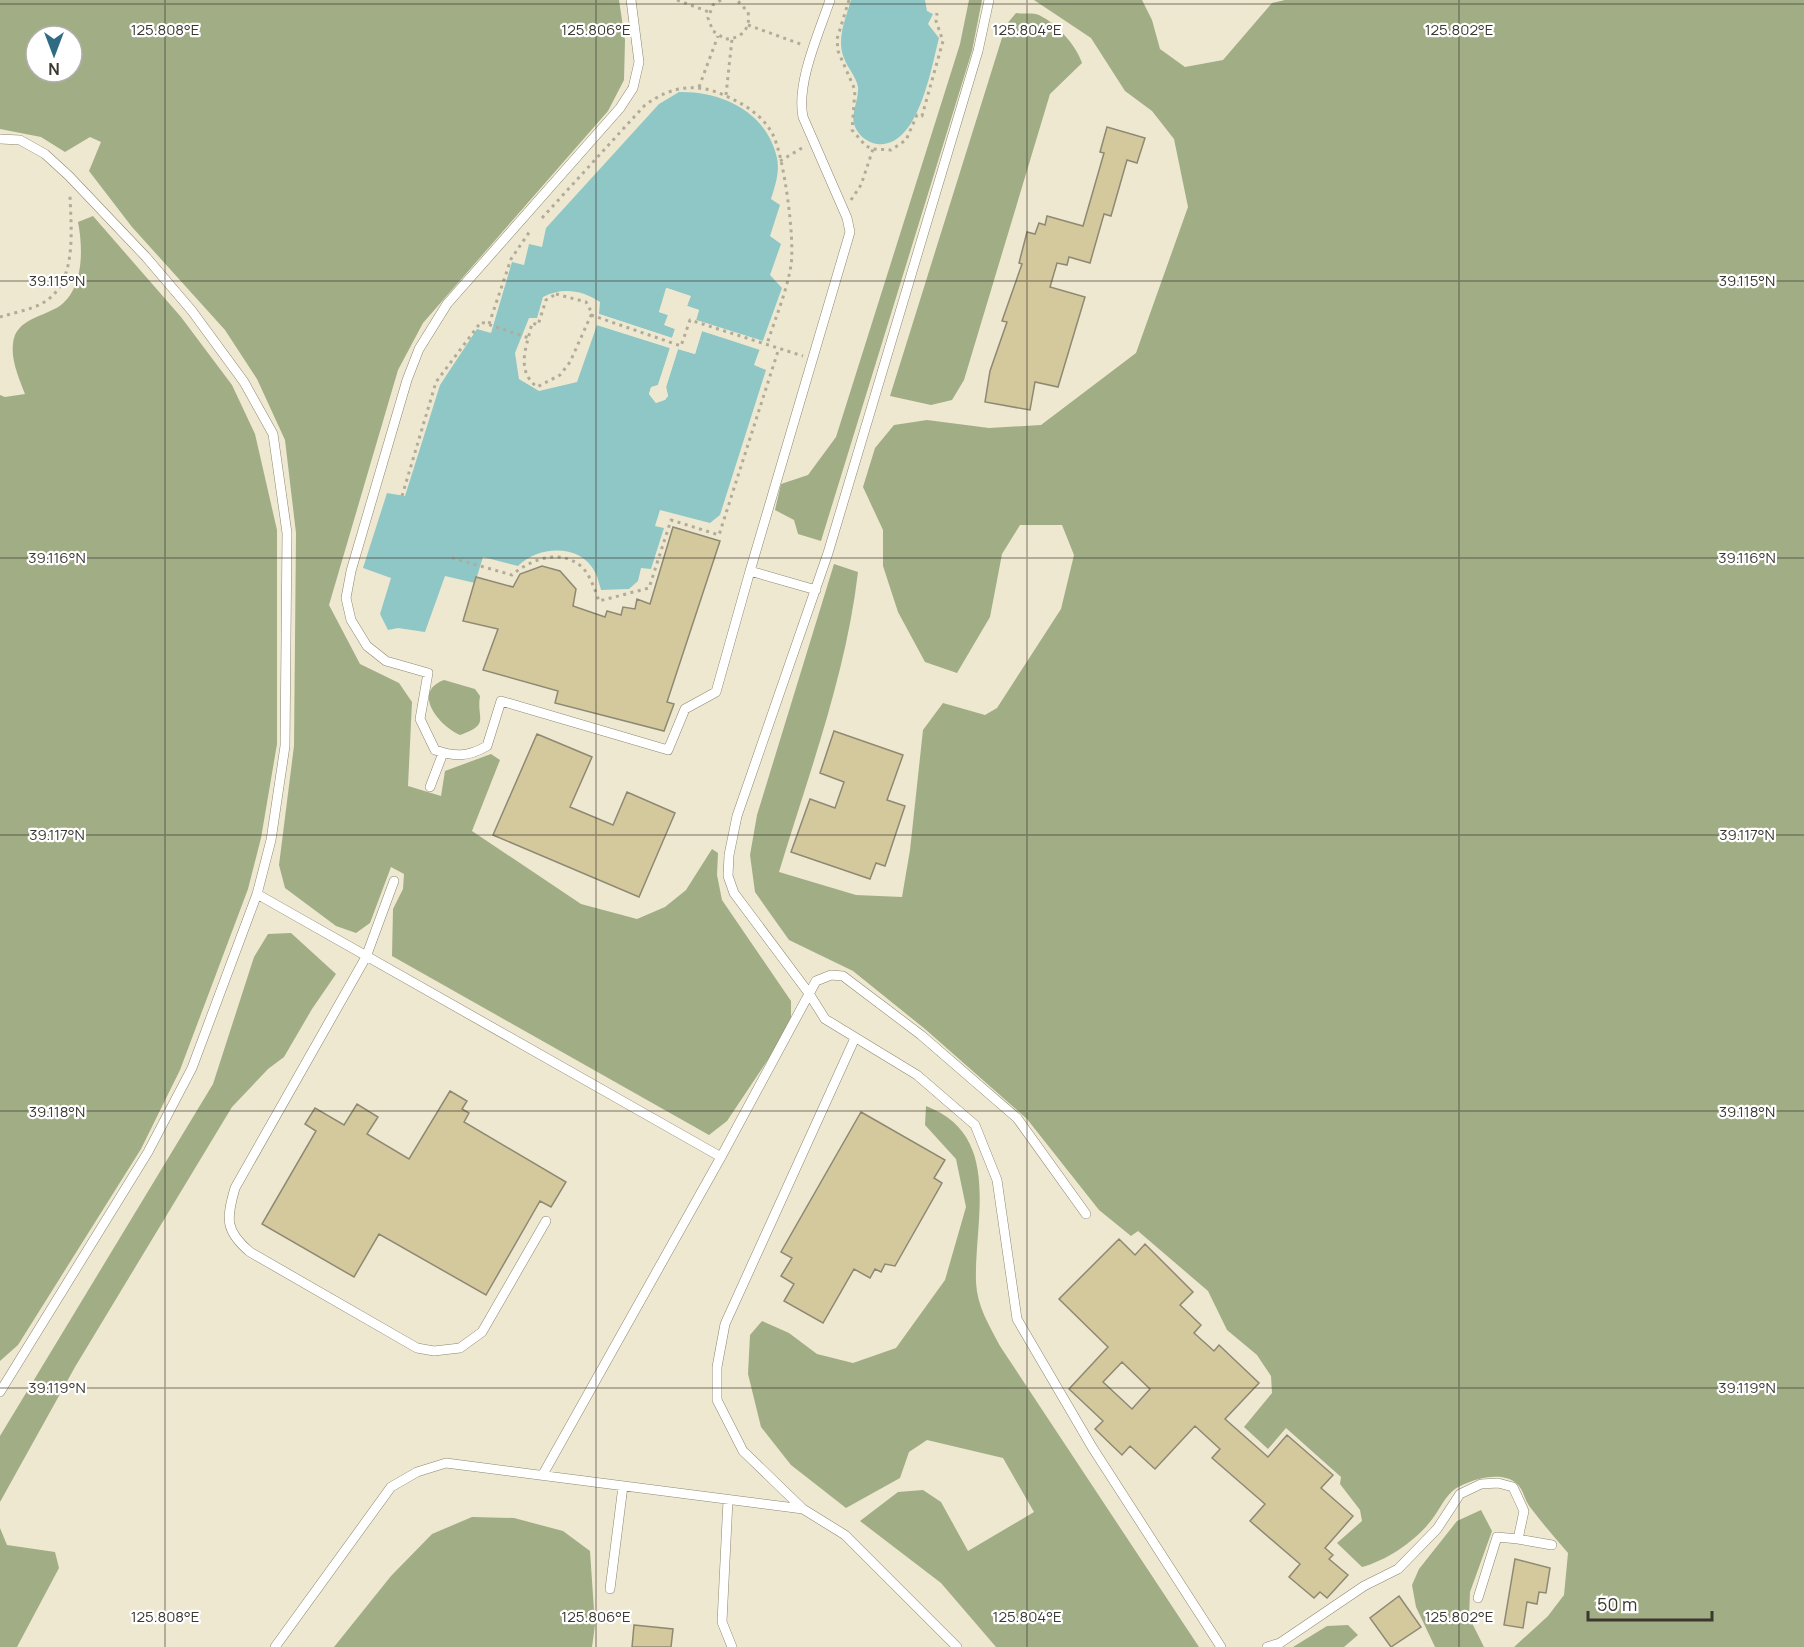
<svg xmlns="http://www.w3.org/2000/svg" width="1804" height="1647" font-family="Manrope,sans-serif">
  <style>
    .forest { fill: #a1ad85; fill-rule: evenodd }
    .water { fill: #8fc7c7; fill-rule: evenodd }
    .pier { fill: #eee8d1 }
    .building { fill: #d4c89d; stroke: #8f8974; stroke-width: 1.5; fill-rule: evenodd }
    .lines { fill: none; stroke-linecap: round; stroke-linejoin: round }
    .lane-casing { stroke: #8c8671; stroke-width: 10 }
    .path { stroke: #b1ac9a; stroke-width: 3; stroke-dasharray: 3 4.5; stroke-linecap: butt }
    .lane { stroke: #fff; stroke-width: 9 }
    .ticks { fill: none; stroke: #3b382f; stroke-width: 1.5; stroke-opacity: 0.45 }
    .ticks-label { font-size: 15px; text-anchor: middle; fill: #3b382f; stroke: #fff; stroke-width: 4.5; stroke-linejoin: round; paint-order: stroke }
  </style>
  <rect width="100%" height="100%" fill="#eee8d1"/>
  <!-- forest -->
  <path class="forest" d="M0 0H619L625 40 624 80 608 111 423 323 398 370 329 605 360 664 399 683 412 702 408 786 441 796 445 771 491 754 500 760 472 831 581 904 637 919 665 907 686 890 712 849 718 853 717 875 722 900 791 1001V1025L727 1121 709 1135 392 956 393 909 403 889 404 874 391 867 370 923 356 933 336 926 285 888 279 865 294 746 296 533 285 440 257 379 225 330 132 227 89 171 101 142 90 137 65 152 41 137 0 129ZM36 36H72V72H36Z
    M969 0H982L972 51 821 541 798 534 794 520 775 510 781 484 808 475 836 437 960 44Z
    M1034 0H1142L1152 20 1160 49 1185 67 1223 60 1272 3 1285 0H1804V1647H1514L1548 1616 1564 1595 1568 1553C1555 1538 1542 1523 1530 1507 1525 1501 1524 1492 1519 1486 1505 1469 1471 1479 1455 1489 1446 1495 1439 1510 1433 1518 1417 1540 1388 1560 1362 1567L1337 1543 1362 1521 1360 1510 1340 1484 1341 1477 1286 1428 1268 1449 1244 1427 1272 1393 1271 1376 1257 1355 1227 1330 1208 1291 1138 1231 1131 1236 1099 1210 1027 1119 925 1029 853 971 789 940 755 892 750 855 757 815 834 564 858 572C846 675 809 773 779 872L856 895 902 897 910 850 923 730 943 703 985 715 997 708 1061 609 1074 555 1062 525H1020L1002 554 990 617 957 673 925 662 898 612 883 566V530L863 487 875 448 894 425 927 420 989 428 1041 425 1136 353 1188 207 1174 139 1152 111 1125 91 1091 38Z
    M1016 13C1022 14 1030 13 1036 14 1054 20 1077 46 1082 63L1050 94 964 380 952 400 931 405 890 396 1006 25Z
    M93 216 181 317 232 385 255 434 277 530V744L261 838 248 889 180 1070 141 1149 18 1345 0 1361V395L5 397 25 394C19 378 11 361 13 344 15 318 45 317 61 305 84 287 83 247 78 222Z
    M444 680 475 689 480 696C476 719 491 724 460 735 439 726 411 692 444 680Z
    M291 933 336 974 312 1009 284 1057 268 1069 232 1107 75 1367 0 1502V1436L213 1084 254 957 268 934Z
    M926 1106C1003 1135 974 1220 976 1282 977 1306 989 1325 1000 1346L1199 1647H996L941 1583 860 1521 898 1492 923 1490 941 1502 968 1551 1034 1512 1003 1458 927 1440 909 1452 900 1478 846 1508 791 1465 761 1427 748 1374 750 1335 762 1321 789 1333 817 1354 853 1363 896 1348 945 1280 966 1207 956 1159 925 1125Z
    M1481 1510 1492 1531 1470 1592 1469 1617 1484 1647H1435L1416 1607 1412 1585 1419 1569 1457 1521Z
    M472 1517 514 1518 563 1531 590 1551 595 1625 592 1647H334L391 1576 432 1534Z
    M0 1528 7 1545 55 1552 59 1568 17 1647H0Z
    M1348 1625 1358 1635 1344 1647H1293L1327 1626Z"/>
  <!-- water -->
  <path class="water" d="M851 0H925L927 11 933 14 928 24 939 38C931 69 918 149 877 144 867 143 857 134 854 124 851 113 859 99 858 87 856 76 848 69 844 58 836 39 846 18 851 0Z
    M679 92C722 91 767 112 777 158 780 172 775 186 771 199L780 205 770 236 781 244 770 275 782 288 754 365 766 370 720 515 710 523 660 510 655 526 664 528 651 569 641 568 638 581 629 589 601 590C599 584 598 577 595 572 580 543 538 546 518 566L483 557 475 583 445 576 425 632 398 628 388 630 380 614 391 578 363 568 387 493 405 496 440 385 477 329 491 333 512 262 524 265 529 244 542 247 546 228 659 104ZM667 288 690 296 687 306 699 310 696 320 762 341 760 349 702 331 695 354 678 349 666 387 668 396 656 403 649 394 651 388 658 385 670 348 597 325 577 382 539 391 519 379 515 353 529 318H537L543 297C562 287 582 290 600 302L599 314 672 338 675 329 665 325 668 315 659 312Z"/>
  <!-- pier -->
  <path class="pier" d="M666 288 691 296 687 306 699 310 696 320 763 341 760 350 702 331 695 354 678 349 666 387 668 396 665 400 656 403 649 394 651 387 658 385 670 348 597 325 598 322 672 346 661 387 653 390 657 400 665 395 663 386 676 347 693 350 701 328 758 346 759 343 695 322 696 312 684 307 687 298 668 292 662 310 671 314 668 323 678 328 673 341 599 317V314L672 338 675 329 664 325 668 315 659 312Z"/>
  <!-- building -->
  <path class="building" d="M1107 127 1145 138 1137 163 1127 160 1111 216 1104 214 1090 263 1069 257 1067 265 1057 263 1050 287 1085 297 1058 387 1035 382 1030 410 985 402 990 371 1007 322 1002 321 1022 264 1019 263 1027 232 1035 234 1039 223 1045 225 1047 216 1083 226 1104 153 1100 152Z
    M673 527 720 541 667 702 674 704 664 731 555 703 558 691 483 670 498 629 463 621 476 577 513 587 520 574 542 566 560 571 576 589 573 606 605 617 607 611 621 615 623 607 635 609 637 599 650 604Z
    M834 731 903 755 887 800 905 806 885 866 876 863 870 879 791 852 810 799 835 808 844 782 820 773Z
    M537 734 592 757 570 807 613 825 627 792 675 813 639 897 493 835Z
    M450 1091 467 1101 462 1109 469 1113 464 1122 566 1182 551 1207 540 1201 486 1295 379 1234 354 1277 262 1224 316 1131 305 1124 315 1108 344 1125 357 1104 378 1117 367 1134 409 1159Z
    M861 1112 945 1160 934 1178 942 1183 895 1266 885 1264 881 1272 875 1269 870 1278 854 1269 823 1323 784 1301 794 1284 781 1276 792 1258 781 1252Z
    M1119 1239 1135 1255 1145 1244 1193 1292 1180 1305 1201 1325 1194 1333 1214 1351 1219 1345 1259 1383 1225 1419 1268 1457 1287 1435 1333 1475 1321 1488 1353 1516 1325 1548 1333 1555 1329 1559 1348 1575 1327 1598 1320 1592 1314 1598 1289 1577 1300 1564 1250 1521 1265 1504 1212 1458 1220 1449 1195 1426 1155 1469 1130 1446 1122 1455 1095 1429 1103 1421 1069 1389 1108 1347 1059 1299ZM1122 1362 1150 1389 1132 1409 1103 1382Z
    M1515 1559 1550 1568 1546 1593 1539 1592 1537 1604 1527 1602 1523 1628 1504 1625Z
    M1399 1596 1421 1627 1391 1647 1370 1618Z
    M634 1625 673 1629 671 1647H632Z"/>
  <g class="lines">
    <defs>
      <path id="lane" d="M631 0 639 62 633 88 620 108 447 304 419 349 407 380 351 571 346 598 351 620 367 646 386 661 428 673 420 719 435 750C455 757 468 757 487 746L501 701 668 750 685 709 716 692 750 571 816 590
        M989 0 978 51 828 553 737 816 729 855 728 876 734 893 808 992 825 1019 917 1075 975 1125 997 1180 1017 1319 1092 1447 1221 1647
        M0 139 20 140 45 154 69 176 146 257 192 311 244 382 273 434 287 533 285 746 271 840 257 894 192 1068 148 1152 0 1392
        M750 571 850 232 847 218 803 117C796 83 819 33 830 0
        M430 787 443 753
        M394 881 366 957 235 1188C226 1219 225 1231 250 1252L417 1348 434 1351 460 1348 482 1332 546 1221
        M257 894 721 1157
        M542 1476 721 1157 816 981 831 975 843 976 921 1035 1017 1118 1086 1214
        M728 1500 722 1622 732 1647
        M803 1509 743 1451 717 1400V1367L725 1324 855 1038
        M1518 1539 1552 1545
        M610 1589 623 1486
        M275 1647 391 1487 417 1472 446 1463 803 1509 845 1535 957 1647
        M1267 1647 1280 1643 1364 1586 1398 1569 1437 1529 1460 1494 1481 1484 1498 1483 1513 1487 1524 1511 1518 1539 1497 1537 1478 1598"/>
    </defs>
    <!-- lane casing -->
    <use href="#lane" class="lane-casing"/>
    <!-- path -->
    <path class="path" d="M677 0 709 12
      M721 0 713 5 708 18 713 31 725 39C742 39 751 28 748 12L737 0
      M849 0 837 39 838 51 855 90 852 130 866 146 873 149 891 150 906 140 917 115 922 116 943 41 936 21 937 13
      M748 25 803 45
      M699 87 718 36
      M726 95 732 39
      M780 161 802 148
      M851 200 861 185 873 149
      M542 218 645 105C672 86 696 82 726 96 744 104 762 115 772 133 784 154 795 240 791 265 787 291 775 319 767 344
      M556 294 586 302 592 313 570 362 560 375 537 387C515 370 527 346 532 323L538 325 546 300Z
      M591 315 681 346 690 320 803 356
      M0 317C13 313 29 310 41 304 78 285 71 230 70 196
      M489 324 511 259 530 231
      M402 496 436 382 481 322 529 338
      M452 558 512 575C531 559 560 548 582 567 590 575 595 590 599 601L649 588 671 520 719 535 779 348"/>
    <!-- lane -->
    <use href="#lane" class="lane"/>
  </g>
  <!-- ticks -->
  <path class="ticks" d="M165 0V1647M596 0V1647M1027 0V1647M1459 0V1647M0 4H1804M0 281H1804M0 558H1804M0 835H1804M0 1111H1804M0 1388H1804"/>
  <g class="ticks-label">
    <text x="165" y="35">125.808°E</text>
    <text x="596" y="35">125.806°E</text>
    <text x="1027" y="35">125.804°E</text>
    <text x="1459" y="35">125.802°E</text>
    <text x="1747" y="286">39.115°N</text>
    <text x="57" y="286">39.115°N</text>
    <text x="1747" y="563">39.116°N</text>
    <text x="57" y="563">39.116°N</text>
    <text x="1747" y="840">39.117°N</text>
    <text x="57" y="840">39.117°N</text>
    <text x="1747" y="1117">39.118°N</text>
    <text x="57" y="1117">39.118°N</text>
    <text x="1747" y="1393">39.119°N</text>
    <text x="57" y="1393">39.119°N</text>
    <text x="165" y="1622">125.808°E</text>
    <text x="596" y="1622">125.806°E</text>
    <text x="1027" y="1622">125.804°E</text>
    <text x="1459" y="1622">125.802°E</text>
  </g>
  <!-- north arrow -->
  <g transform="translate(54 54) rotate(180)"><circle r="28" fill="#ffffff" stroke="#b1afac" stroke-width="1.5"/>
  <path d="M0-4.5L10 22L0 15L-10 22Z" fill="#2f6c83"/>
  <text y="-9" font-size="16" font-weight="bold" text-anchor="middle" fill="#3b382f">N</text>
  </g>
  <!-- scale -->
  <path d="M1588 1611v9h124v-9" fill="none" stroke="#3b382f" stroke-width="3"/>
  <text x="1597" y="1611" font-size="18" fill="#3b382f" stroke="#ffffff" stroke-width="4.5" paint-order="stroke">50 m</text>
</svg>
